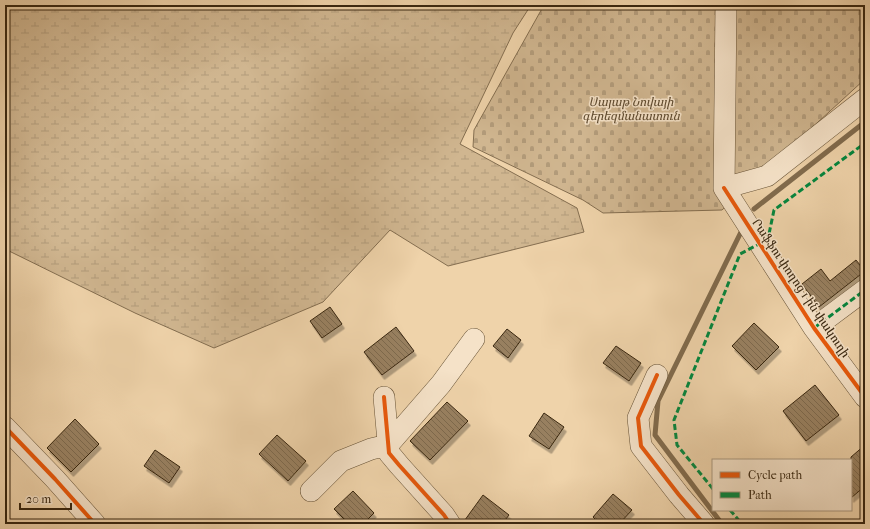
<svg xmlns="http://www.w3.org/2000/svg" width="870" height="529" font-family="'IM FELL French Canon','Noto Serif Armenian',serif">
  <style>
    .wetland { fill: url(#wetland-marsh); stroke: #846e50 }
    .cemetery { fill: url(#cemetery-stones); stroke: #846e50 }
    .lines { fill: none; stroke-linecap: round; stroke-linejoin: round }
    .stream { stroke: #816b4d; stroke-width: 5 }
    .building { fill: url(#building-back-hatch); stroke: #392710; filter: url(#shadow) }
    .minor-casing { stroke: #665236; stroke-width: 22 }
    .minor { stroke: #f5e2c8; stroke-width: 21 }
    .quiet { stroke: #00873e; stroke-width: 3; stroke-dasharray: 6 3; stroke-linecap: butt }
    .cycleway-casing { stroke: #f5e2c8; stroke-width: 6 }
    .cycleway { stroke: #e8590c; stroke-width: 4 }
    .labels { text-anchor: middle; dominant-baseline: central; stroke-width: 3; stroke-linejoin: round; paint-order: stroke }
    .park-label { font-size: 12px; font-style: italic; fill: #5f4b30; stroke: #f5e2c8 }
    .street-label { font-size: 12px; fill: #392710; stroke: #f5e2c8 }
  </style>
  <defs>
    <pattern id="wetland-marsh" width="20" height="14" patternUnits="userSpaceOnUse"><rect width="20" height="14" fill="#d0b690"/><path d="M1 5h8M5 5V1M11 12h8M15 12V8" fill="none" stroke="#b39c7b"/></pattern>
    <pattern id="cemetery-stones" width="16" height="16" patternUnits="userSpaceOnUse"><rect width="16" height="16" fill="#d0b690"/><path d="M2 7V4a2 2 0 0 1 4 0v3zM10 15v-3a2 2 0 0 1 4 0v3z" fill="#b39c7b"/></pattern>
    <pattern id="building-back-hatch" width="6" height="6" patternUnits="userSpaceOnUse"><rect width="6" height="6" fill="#988060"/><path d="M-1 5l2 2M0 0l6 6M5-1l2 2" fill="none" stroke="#7d694e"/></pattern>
    <filter id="shadow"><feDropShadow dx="2.5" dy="4.5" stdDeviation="0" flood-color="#0004"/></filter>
  </defs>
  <rect width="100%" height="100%" fill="#efd3aa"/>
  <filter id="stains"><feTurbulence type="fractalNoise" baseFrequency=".005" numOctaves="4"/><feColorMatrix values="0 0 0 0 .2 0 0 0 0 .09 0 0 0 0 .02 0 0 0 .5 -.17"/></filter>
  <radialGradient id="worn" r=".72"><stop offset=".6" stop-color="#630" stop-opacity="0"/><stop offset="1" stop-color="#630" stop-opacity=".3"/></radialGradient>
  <!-- wetland -->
  <path class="wetland" d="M5 5H531L513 33 460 144 577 208 584 232 448 266 390 230 323 302 214 348 135 313 5 249Z"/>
  <!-- cemetery -->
  <path class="cemetery" d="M544 5H865V79L722 210 603 213 583 200 473 147 474 130Z"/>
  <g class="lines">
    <!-- stream -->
    <path class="stream" d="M754 209 865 122
      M722 524 655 435 658 401 741 232"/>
  </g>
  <!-- building -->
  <path class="building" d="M856 260 865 271 819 307 802 284 821 269 830 281Z
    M330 307 342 324 322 338 310 321Z
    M754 323 779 347 756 370 732 346Z
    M396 327 414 351 382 375 364 352Z
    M507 329 521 340 508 358 493 346Z
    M616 346 641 363 629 381 603 363Z
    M815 385 839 415 806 441 783 411Z
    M447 402 468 421 430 460 410 441Z
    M544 413 564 427 549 449 529 436Z
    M75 419 99 444 71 472 47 448Z
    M277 435 306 461 288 481 259 454Z
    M865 445V486L851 498V457Z
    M155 450 180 467 169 483 144 466Z
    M353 491 374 513 363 524H349L334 509Z
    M613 494 632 510 619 524H600L593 517Z
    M483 495 509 515 502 524H462Z"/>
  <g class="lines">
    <defs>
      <path id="minor" d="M724 188 814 328 865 397
        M724 188 726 5
        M724 188 767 176 865 99
        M814 328 865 290
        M657 375 638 418 641 446 679 495 704 524
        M384 397 389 453 399 465 444 515 450 524
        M5 427 55 479 95 524
        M311 491 341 461 371 449 388 445 441 384 474 339"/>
    </defs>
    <!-- minor casing -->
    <use href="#minor" class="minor-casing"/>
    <!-- minor -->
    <use href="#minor" class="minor"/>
    <!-- quiet -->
    <path class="quiet" d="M814 328 865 290
      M713 489 677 445 674 420 740 254 759 244 769 234 774 210 865 143
      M730 510 742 524"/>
    <defs>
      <path id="cycleway" d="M724 188 814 328 865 397
        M657 375 638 418 641 446 679 495 704 524
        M384 397 389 453 399 465 444 515 450 524
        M5 427 55 479 95 524"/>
    </defs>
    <!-- cycleway casing -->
    <use href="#cycleway" class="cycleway-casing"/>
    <!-- cycleway -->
    <use href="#cycleway" class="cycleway"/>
  </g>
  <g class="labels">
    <!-- park labels -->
    <g class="park-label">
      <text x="631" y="102">Սայաթ Նովայի<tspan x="631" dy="14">գերեզմանատուն</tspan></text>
    </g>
    <!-- street labels -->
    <g class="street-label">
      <text transform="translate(801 288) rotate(56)">Րաֆֆու փողոց 1-ին փակուղի</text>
    </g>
  </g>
  <!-- margin -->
  <rect width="870" height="529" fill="none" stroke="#efd3aa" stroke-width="20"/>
  <rect x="6" y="6" width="858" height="517" fill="none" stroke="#392710" stroke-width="2"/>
  <rect x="10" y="10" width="850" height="509" fill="none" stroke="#392710"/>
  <!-- legend -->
  <rect x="712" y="459" width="140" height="52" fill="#f5e2c8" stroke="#aa977e"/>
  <rect x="720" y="472" width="20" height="6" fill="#e8590c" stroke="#aa977e"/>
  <text x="748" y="479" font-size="12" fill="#392710">Cycle path</text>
  <rect x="720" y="492" width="20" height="6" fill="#00873e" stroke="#aa977e"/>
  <text x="748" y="499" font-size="12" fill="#392710">Path</text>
  <!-- scale -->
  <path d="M20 503v6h51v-6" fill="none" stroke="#392710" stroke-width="2"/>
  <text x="26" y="503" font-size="12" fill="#392710" stroke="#f5e2c8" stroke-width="3" paint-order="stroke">20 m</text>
  <rect width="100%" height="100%" filter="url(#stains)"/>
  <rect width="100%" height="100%" fill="url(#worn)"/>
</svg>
